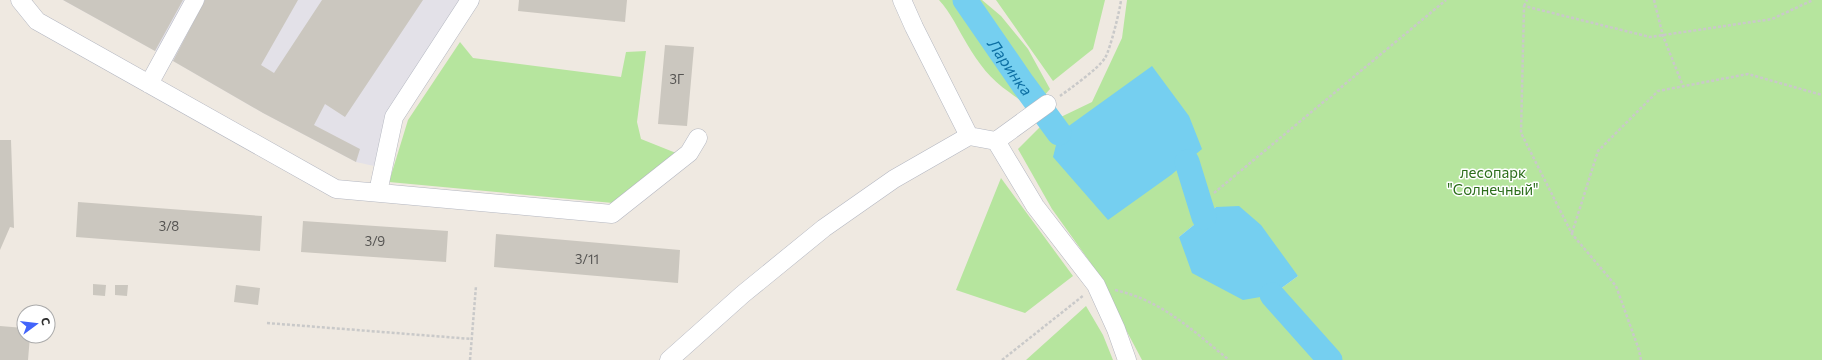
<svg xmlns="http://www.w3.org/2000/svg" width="1822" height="360" font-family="Commissioner,sans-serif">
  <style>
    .industrial { fill: #e3e1e8 }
    .green { fill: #b6e59e; fill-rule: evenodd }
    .water { fill: #75cff0 }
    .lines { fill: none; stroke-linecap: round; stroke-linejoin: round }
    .river { stroke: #75cff0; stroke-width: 25 }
    .building { fill: #cbc7bf }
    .minor-casing { stroke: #b4b7c1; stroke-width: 19 }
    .path { stroke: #c9c9c9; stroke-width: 2.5; stroke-dasharray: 3 2; stroke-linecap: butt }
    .minor { stroke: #fff; stroke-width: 18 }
    .labels { text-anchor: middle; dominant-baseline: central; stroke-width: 3; stroke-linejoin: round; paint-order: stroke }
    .number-label { font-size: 13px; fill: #555452 }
    .park-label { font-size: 15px; fill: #2c6e1b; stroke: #fff }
    .water-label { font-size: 16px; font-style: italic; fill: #0d6fa3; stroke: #fff }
  </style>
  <rect width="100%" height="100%" fill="#efe9e1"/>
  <!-- industrial -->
  <path class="industrial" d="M63 0H463L388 114 374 166 356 162 263 113 168 58Z"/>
  <!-- green -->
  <path class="green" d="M939 0H982L1001 16 1028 49 1050 89 1043 97 1033 104C1023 103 1017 98 1009 92 991 80 978 63 967 44 958 29 951 13 939 0Z
    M996 0H1105L1093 49 1053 81Z
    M1127 0H1822V360H1142L1090 262 1052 209 1018 149 1040 127 1092 102 1122 38ZM1216 207 1298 276 1272 295 1179 237Z
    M460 42 473 58 621 77 626 52 646 51 637 122 641 139 676 153 613 203 389 182 408 120Z
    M1001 178 1073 276 1025 313 956 290Z
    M1086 306 1103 335 1113 360H1026Z"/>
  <!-- water -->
  <path class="water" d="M1152 66 1189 116 1202 149 1171 175 1108 220 1053 157 1059 133Z
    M1239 206 1261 225 1298 276 1272 295 1243 300 1192 273 1179 237 1216 207Z"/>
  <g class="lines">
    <!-- river -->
    <g class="river">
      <path id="s1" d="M965 0 1023 84 1059 133"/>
      <path d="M1187 162 1204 217"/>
      <path d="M1272 295 1330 360"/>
    </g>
  </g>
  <!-- building -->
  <path class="building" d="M63 0H183L155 51Z
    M205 0H298L261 65 274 73 322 0H423L345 117 325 104 314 125 360 149 356 162 263 113 173 61Z
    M519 0H627L625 22 518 11Z
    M665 45 694 47 687 126 658 124Z
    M0 140H11L14 228 10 227 0 250Z
    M78 202 262 216 260 251 76 237Z
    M303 221 448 231 446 262 301 252Z
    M496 234 680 250 678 283 494 267Z
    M93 284 106 285 105 296 93 295Z
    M115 285H128L127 296 115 295Z
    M236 285 260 288 258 305 234 302Z
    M0 326 24 328V336H30L28 360H0Z"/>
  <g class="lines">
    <defs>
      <path id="minor" d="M20 0 37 21 336 189 612 214 689 153 698 138
        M902 0 914 27 969 136
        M149 84 195 0
        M996 141 1047 104
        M378 192 394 117 470 0
        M669 360 743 294 824 228 894 179 969 136 996 141 1035 206 1096 285 1116 329 1127 360"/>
    </defs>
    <!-- minor casing -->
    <use href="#minor" class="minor-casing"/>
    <!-- path -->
    <path class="path" d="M1654 0 1663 36 1683 86
      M1524 6 1527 0
      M1060 96C1071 88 1098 69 1105 58 1110 50 1120 10 1121 0
      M1214 193 1446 0
      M1572 233 1598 151 1658 91 1748 74 1822 95
      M1115 290C1163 301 1192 330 1229 360
      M267 323 472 339
      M470 360 476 286
      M1002 360 1084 295
      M1641 360 1639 350 1616 286 1572 234 1521 133 1524 6 1650 37 1772 19 1813 0"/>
    <!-- minor -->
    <use href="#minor" class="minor"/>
  </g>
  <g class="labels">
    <!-- number labels -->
    <g class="number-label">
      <text x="677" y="79">3Г</text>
      <text x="169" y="226">3/8</text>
      <text x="375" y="241">3/9</text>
      <text x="587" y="259">3/11</text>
    </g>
    <!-- park labels -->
    <g class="park-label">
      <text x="1493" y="172">лесопарк<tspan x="1493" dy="17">"Солнечный"</tspan></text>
    </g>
    <!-- water labels -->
    <g class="water-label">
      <text stroke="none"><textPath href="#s1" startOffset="81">Ларинка</textPath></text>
    </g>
  </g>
  <!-- north arrow -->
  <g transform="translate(36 324) rotate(75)"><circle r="19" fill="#ffffff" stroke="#ababab"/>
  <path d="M0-3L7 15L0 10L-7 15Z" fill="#4264fb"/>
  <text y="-6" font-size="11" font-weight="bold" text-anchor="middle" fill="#2e2e2e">С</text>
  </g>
</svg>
